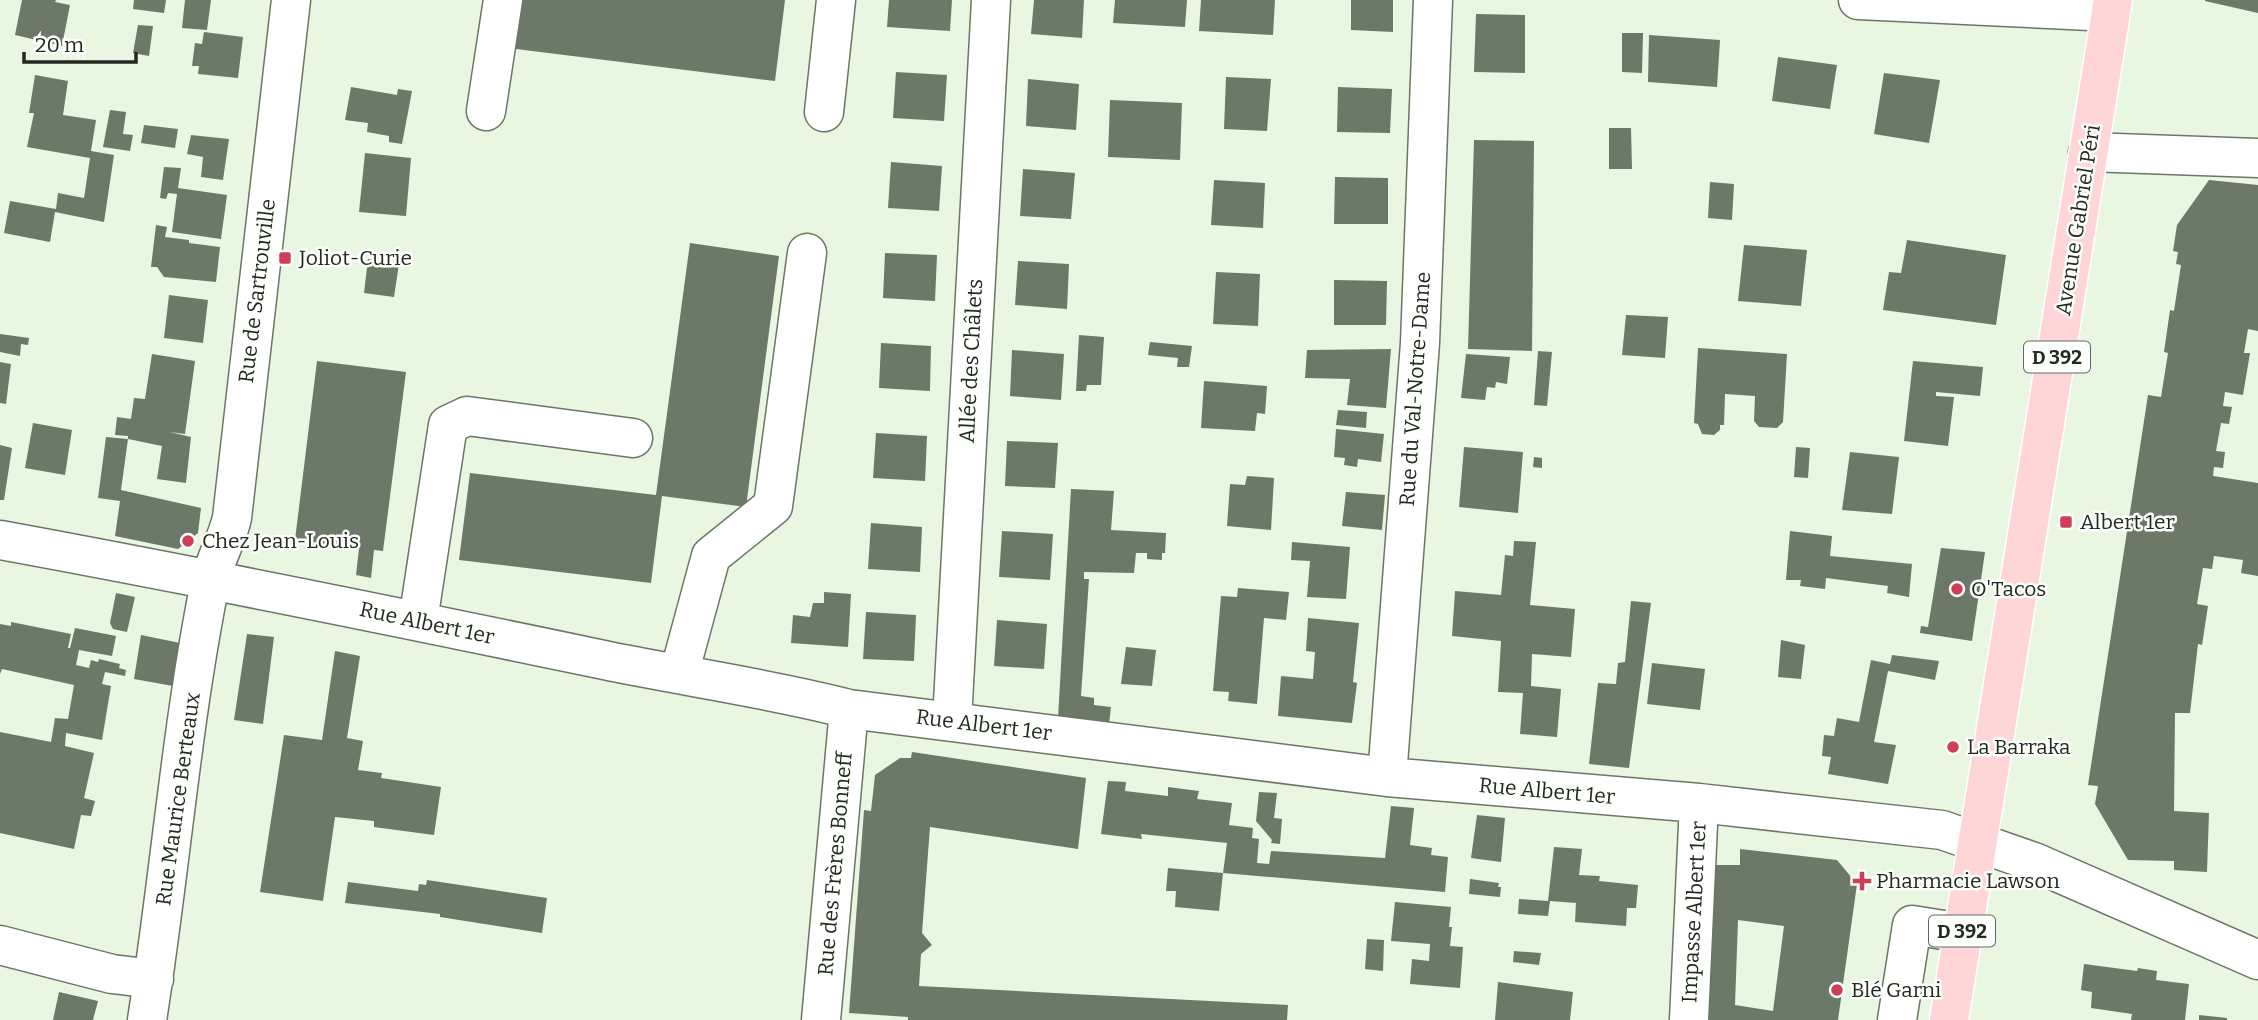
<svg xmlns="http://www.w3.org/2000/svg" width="2258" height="1020" font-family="Bitter,serif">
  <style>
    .building { fill: #6d7968; fill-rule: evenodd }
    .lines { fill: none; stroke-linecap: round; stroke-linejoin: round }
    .minor-casing { stroke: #6b7765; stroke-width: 41 }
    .major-casing { stroke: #fff; stroke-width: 41 }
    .minor { stroke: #fff; stroke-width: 38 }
    .major { stroke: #ffd6d8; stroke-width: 38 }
    .poi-dot { fill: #ce3e57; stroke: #fcfffb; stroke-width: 2.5 }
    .labels { text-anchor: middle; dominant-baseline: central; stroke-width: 5; stroke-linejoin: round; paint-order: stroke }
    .shield { fill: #fcfffb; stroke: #646962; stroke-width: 2 }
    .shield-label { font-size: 19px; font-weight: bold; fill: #232921 }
    .street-label { font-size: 21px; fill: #232921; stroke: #fcfffb }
    .poi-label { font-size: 21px; fill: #232921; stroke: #fcfffb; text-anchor: start }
  </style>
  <rect width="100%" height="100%" fill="#e8f6e2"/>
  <!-- building -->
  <path class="building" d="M22 0H56L55 2 70 5 62 46 15 35Z
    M134 0H166L164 13 133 9Z
    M185 0H211L207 30 182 28Z
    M515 0H785L775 81 508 48Z
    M889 0H952L950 31 887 27Z
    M1034 0H1084L1082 38 1031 34Z
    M1115 0H1187L1185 27 1113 23Z
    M1201 0H1275L1273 35 1199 31Z
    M1351 0H1393V32L1351 30Z
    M2205 0H2258V13L2205 1Z
    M1476 14 1525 15V73L1474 72Z
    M138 25 153 26 149 56 133 53Z
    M204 32 243 37 238 78 198 74 199 66H192L195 43 202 44Z
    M1622 33H1643L1642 73 1622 72Z
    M1649 35 1720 40 1717 87 1648 82Z
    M1778 57 1837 65 1830 109 1772 101Z
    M896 72 947 75 944 121 893 118Z
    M1884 73 1940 80 1929 143 1874 134Z
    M35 75 68 81 63 115 96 120 91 151 114 155 104 222 55 212 50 242 4 233 10 201 56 209 58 193 84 198 90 158 27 147 34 113H29Z
    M1226 77 1271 79 1267 131 1224 129Z
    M1028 79 1079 84 1076 130 1026 126Z
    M351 87 397 95 398 89 412 91 402 144 389 142V136L367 132 368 123 345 120Z
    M1338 87 1392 89 1390 133 1337 132Z
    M1110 100 1182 103 1180 160 1108 157Z
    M110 110 126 112 123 134 133 135 130 151 103 147Z
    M144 125 178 129 175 148 141 143Z
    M1609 128H1631L1632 169H1609Z
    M191 135 229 139 223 180 201 177 203 157 187 154Z
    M1474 140 1534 141 1532 351 1468 349Z
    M365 153 411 158 406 216 359 212Z
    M891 162 942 166 939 211 888 208Z
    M164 167 181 168 178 188 227 195 221 239 172 232 177 194 168 193 166 199 160 198Z
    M1023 169 1075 173 1071 219 1020 216Z
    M1335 177 1388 178V224H1334Z
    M1214 180 1265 183 1263 228 1211 225Z
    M2209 180 2258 185V331L2248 329 2244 353H2250L2243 395 2225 392 2223 406 2232 407 2229 424 2221 423 2216 451 2225 452 2223 468 2214 467 2213 476 2258 483V576L2241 573 2243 560 2214 556 2212 569 2203 568 2197 604 2208 606 2202 645 2198 644 2190 713H2175L2174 811 2209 813 2207 872 2174 870V861L2128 860 2095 804 2098 786 2088 785 2148 395 2161 397 2168 353 2164 352 2170 310 2174 311 2181 265 2176 264 2178 252 2173 251 2177 225Z
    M1710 182 1734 184 1732 220 1708 218Z
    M156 225 167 227 165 237 189 240V243L220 247 216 282 164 277 157 267H151Z
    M1907 240 2006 255 1996 325 1883 310 1889 272 1901 273Z
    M690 243 779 256 746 507 662 496 651 583 459 560 470 473 656 495Z
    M1744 245 1807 250 1801 306 1738 301Z
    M885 253 937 255 935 301 883 298Z
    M368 259 399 264 394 297 364 293Z
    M1018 261 1069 264 1067 309 1015 305Z
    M1216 272 1260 274 1258 326 1213 324Z
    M1334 280 1387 281 1386 325H1334Z
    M169 295 208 300 203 343 164 338Z
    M1626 315 1668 317 1665 358 1622 355Z
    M0 334 29 338 28 345 21 344 20 356 0 352Z
    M1079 335 1104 337 1101 385H1087L1086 391H1076Z
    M1150 342 1192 346 1189 367H1177L1178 358 1148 355Z
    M881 343 931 346 930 391 879 388Z
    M1698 348 1787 354 1783 422 1777 428 1759 427 1754 421 1755 396 1725 394 1724 425H1720V430L1714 435 1702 434 1698 424 1694 423Z
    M1391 349 1386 408 1347 405 1350 379 1305 378 1307 350Z
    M1012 350 1064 354 1061 400 1010 396Z
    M1538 351 1552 352 1547 406 1534 405Z
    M152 354 195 361 185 434 170 432 191 437 186 483 157 479 162 446 128 439V436L115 435 117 417 131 419 134 398 145 399Z
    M1466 354 1510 357 1507 384 1496 382 1495 388 1487 387 1485 400 1461 398Z
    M317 361 406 372 383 551 374 550 371 578 356 575 359 548 295 540Z
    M1913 361 1983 367 1980 396 1936 392V396L1954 397 1948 446 1904 441Z
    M0 362 11 364 6 404 0 403Z
    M1204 381 1267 386 1265 414 1257 413 1255 431 1201 428Z
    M1338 410 1367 412 1366 428 1336 425Z
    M33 423 72 430 65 475 25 468Z
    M1336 429 1384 434 1381 462 1358 459 1357 467 1344 465 1345 458 1334 457Z
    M876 433 927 436 925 481 873 478Z
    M106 437 128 439 121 490 201 508 198 533 178 549 115 536 120 501 98 498Z
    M1007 441 1058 443 1055 488 1005 486Z
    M0 445 12 448 4 500H0Z
    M1464 447 1523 452 1518 513 1459 507Z
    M1796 447 1810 448 1808 478 1794 477Z
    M1850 452 1899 457 1892 514 1842 510Z
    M1534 457 1542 458V468L1533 467Z
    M1247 476 1274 478 1271 530 1227 526 1230 484 1245 485Z
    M1071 489 1114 491 1111 530 1166 533 1165 553H1162V560L1147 559V553H1136L1134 573 1084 572V579H1089L1081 696 1094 698V705L1111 707 1109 724 1058 718Z
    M1346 492 1385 495 1382 530 1342 526Z
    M871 523 922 527 920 572 868 569Z
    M1002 531 1053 534 1050 580 999 577Z
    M1790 531 1832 536 1830 556 1912 564 1909 597 1887 593 1888 586 1826 578 1825 589 1800 586 1801 580H1786Z
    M1514 541 1536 542 1530 605 1575 609 1571 657 1532 654 1531 686 1561 689 1557 737 1520 734 1523 693 1498 692 1501 641 1452 636 1455 591 1501 595 1505 555 1513 556Z
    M1292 542 1350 547 1346 599 1307 597 1310 561 1291 560Z
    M1941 548 1985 552 1972 641 1920 633 1921 626 1928 627Z
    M1238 588 1289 592 1286 620 1264 618 1257 704 1228 701 1229 692 1213 691 1221 596 1237 597Z
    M824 592 851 594 848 647 791 643 793 615 810 617 813 603H824Z
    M116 593 135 597 127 632 113 629 110 623Z
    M1631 601 1651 603 1629 768 1589 764 1598 683 1616 684 1618 663 1625 662Z
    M866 612 916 615 914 661 863 659Z
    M1308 618 1359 623 1353 682 1357 683 1352 723 1278 716 1281 676 1313 679 1315 652 1306 651Z
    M997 620 1047 624 1044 669 994 666Z
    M11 622 71 634 68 648H70L75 628 116 636 112 656 79 650 76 665 89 668 91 660 98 662 99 659 120 664 119 668 126 670 125 676 105 672 102 684 111 686 102 740 66 733 65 746 94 753 84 798 95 801 91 816 81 815 74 849 0 833V732L51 742 55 718 68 719 74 685 2 669 0 674V624L11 626Z
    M247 634 274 637 263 724 234 720Z
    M141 635 180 643 173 686 134 679Z
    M1781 640 1805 645 1801 679 1778 677Z
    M1126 647 1156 650 1152 686 1121 684Z
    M335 651 360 656 347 738 363 741 358 770 382 773 381 778 441 787 434 835 374 827V821L335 817 323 901 260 892 284 735 322 740Z
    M1892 655 1939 661 1935 680 1888 671 1874 742 1896 745 1888 784 1828 774 1831 757 1822 756 1824 735 1834 736 1837 718 1859 722 1871 660 1890 664Z
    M1652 663 1705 669 1700 710 1647 704Z
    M912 752 1086 778 1078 849 930 827 922 933 932 945 921 954 919 986 1288 1005 1287 1020H908V1017L849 1013 864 810 871 811 875 775 900 758H911Z
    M1108 781 1126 782 1125 791 1168 796V787L1199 791 1197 799 1232 803 1229 825 1253 828 1252 838 1259 839 1257 863 1269 864 1271 851 1385 858 1391 806 1414 808 1410 845 1432 848 1431 855 1448 857 1445 892 1223 873 1219 911 1175 907 1176 891H1166L1168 868 1223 873 1227 843 1141 834 1142 839 1101 834Z
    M1259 792 1277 793 1274 818 1282 819 1280 844 1271 843 1272 840 1256 821Z
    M1477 815 1505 818 1501 862 1471 858Z
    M1554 847 1582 849 1579 875 1600 876 1599 881 1638 885 1636 908H1627L1626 926 1575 922 1576 903 1550 901 1548 916 1518 914 1519 899 1548 901Z
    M1740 849 1837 860 1857 884 1838 1020H1700L1707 865H1740ZM1738 920 1784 926 1773 1011 1735 1005Z
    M1470 879 1499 883 1498 887H1501L1500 897 1469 894Z
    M427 880 547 898 542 933 440 917V914L345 903 348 882 418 891 419 884 426 885Z
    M1395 902 1451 907 1449 927H1452L1450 946 1463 947 1460 988 1410 984 1412 959 1429 961 1430 944 1391 941Z
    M1367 939 1384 940 1383 971 1365 969Z
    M1514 951 1541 953 1539 965 1513 962Z
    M2084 964 2137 971 2138 968 2157 971 2156 980 2189 984 2185 1020H2131L2132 1014 2091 1008 2092 992 2081 990Z
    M1498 982 1573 992 1570 1020H1495Z
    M59 992 98 1001 93 1020H53Z
    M2199 1015 2227 1018V1020H2199Z"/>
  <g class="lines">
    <defs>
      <path id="minor" d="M1858 0 2111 12
        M486 111 503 0
        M824 112 836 0
        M2088 152 2258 158
        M0 540C202 577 403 618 604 660 686 677 768 688 849 709L1387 777 1699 803 1942 830 2034 862 2258 960
        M418 621 448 425 467 416 633 438
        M679 674 711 556 773 506 807 253
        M952 721 991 0
        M1387 777 1420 343 1433 0
        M0 945 112 974 154 979
        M147 1020C170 875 181 727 210 583 214 561 227 540 232 518L291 0
        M821 1020 849 709
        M1689 1020 1699 803
        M1897 1020 1912 925 1962 933"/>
      <path id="major" d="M1949 1020 2113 0"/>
    </defs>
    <!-- minor casing -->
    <use href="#minor" class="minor-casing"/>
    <!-- major casing -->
    <use href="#major" class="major-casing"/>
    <!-- minor -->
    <use href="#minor" class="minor"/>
    <!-- major -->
    <use href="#major" class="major"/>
  </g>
  <!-- markers -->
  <g class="poi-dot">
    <rect x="278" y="251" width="14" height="14" rx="3.5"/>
    <rect x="2059" y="515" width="14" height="14" rx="3.5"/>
    <circle cx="188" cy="541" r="7"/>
    <circle cx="1957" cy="589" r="7"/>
    <circle cx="1953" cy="747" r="7"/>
    <path d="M1858.5 870.5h7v7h7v7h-7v7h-7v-7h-7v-7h7z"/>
    <circle cx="1837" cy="990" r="7"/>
  </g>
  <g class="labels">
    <!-- shield labels -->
    <g class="shield">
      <rect x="2024" y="341.5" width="66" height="31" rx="5"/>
      <rect x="1929" y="915.5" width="66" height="31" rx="5"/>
    </g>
    <g class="shield-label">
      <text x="2057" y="357">D 392</text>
      <text x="1962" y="931">D 392</text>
    </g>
    <!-- street labels -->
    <g class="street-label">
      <text transform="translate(2078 220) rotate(-81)">Avenue Gabriel Péri</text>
      <text transform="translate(257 291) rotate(-83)">Rue de Sartrouville</text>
      <text transform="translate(971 361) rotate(-87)">Allée des Châlets</text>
      <text transform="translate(1415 389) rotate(-86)">Rue du Val-Notre-Dame</text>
      <text transform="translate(427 623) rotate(12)">Rue Albert 1er</text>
      <text transform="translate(984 725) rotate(7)">Rue Albert 1er</text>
      <text transform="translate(1547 791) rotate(5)">Rue Albert 1er</text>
      <text transform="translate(178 799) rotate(-82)">Rue Maurice Berteaux</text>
      <text transform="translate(835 864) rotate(-85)">Rue des Frères Bonneff</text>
      <text transform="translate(1694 912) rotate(-87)">Impasse Albert 1er</text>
    </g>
    <!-- poi labels -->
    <g class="poi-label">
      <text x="299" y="258">Joliot-Curie</text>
      <text x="2080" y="522">Albert 1er</text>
      <text x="202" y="541">Chez Jean-Louis</text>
      <text x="1971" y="589">O'Tacos</text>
      <text x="1967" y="747">La Barraka</text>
      <text x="1876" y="881">Pharmacie Lawson</text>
      <text x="1851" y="990">Blé Garni</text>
    </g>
  </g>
  <!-- scale -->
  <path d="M24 52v10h112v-10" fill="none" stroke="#232921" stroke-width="3.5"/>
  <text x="35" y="52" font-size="21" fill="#232921" stroke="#fcfffb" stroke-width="5" paint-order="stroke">20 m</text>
</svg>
